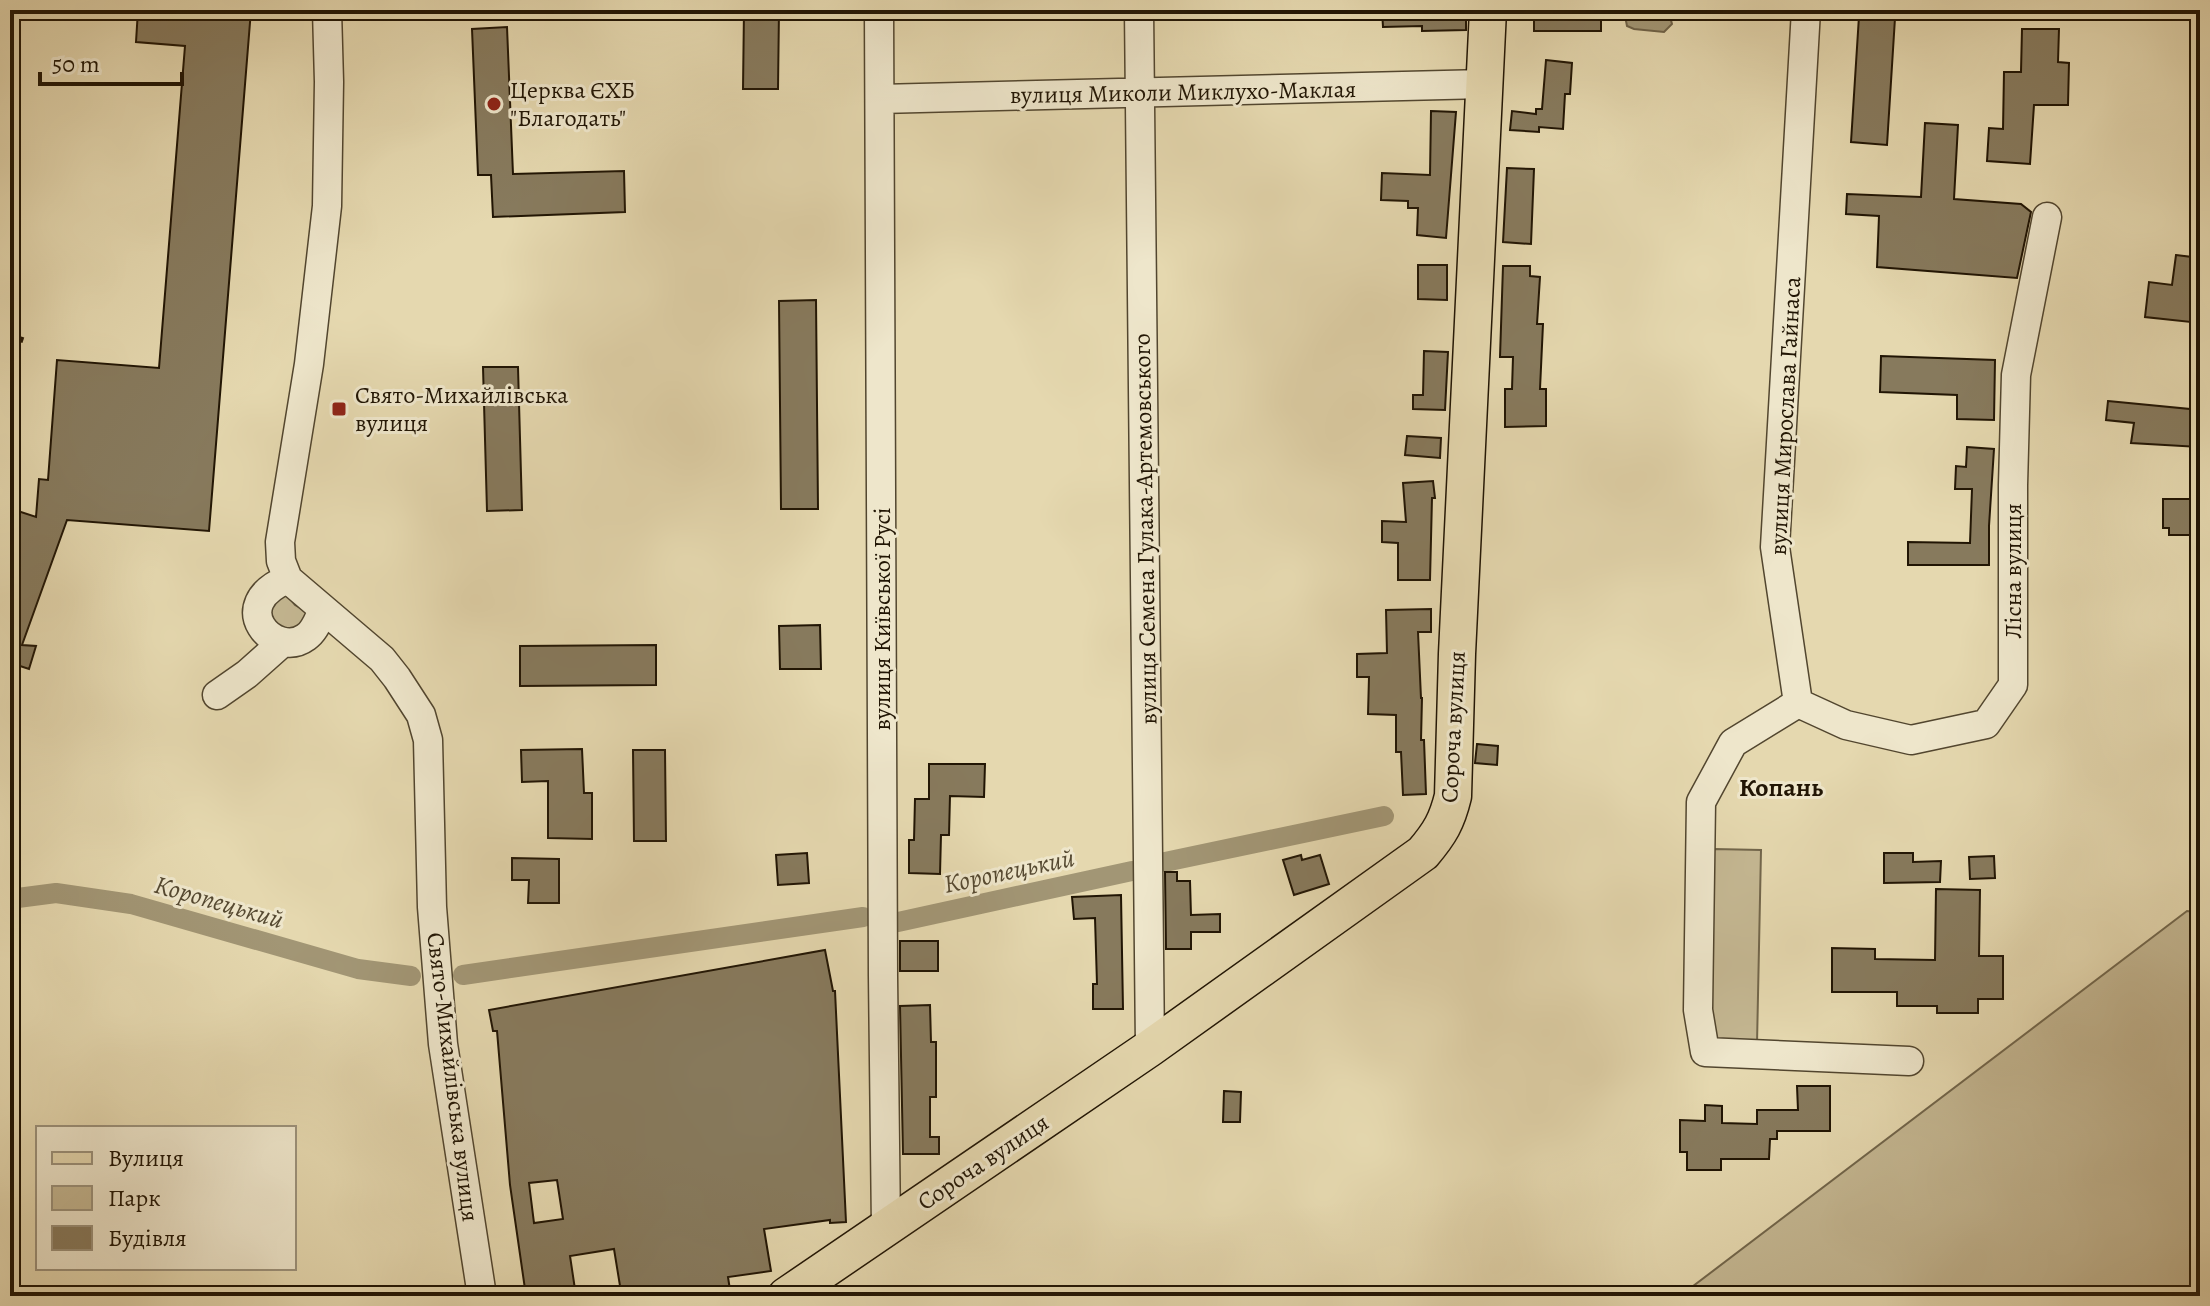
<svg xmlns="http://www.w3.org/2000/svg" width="2210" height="1306" font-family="Alegreya,serif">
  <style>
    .green { fill: #c4b792; stroke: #72664b; stroke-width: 2 }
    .water { fill: #a29675; stroke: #6e6248; stroke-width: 2 }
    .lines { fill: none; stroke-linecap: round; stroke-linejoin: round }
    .canal { stroke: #a29675; stroke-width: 20 }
    .building { fill: #877a5d; stroke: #211504; stroke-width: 2; fill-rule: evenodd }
    .minor-casing { stroke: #52462f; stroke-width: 31 }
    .major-casing { stroke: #211504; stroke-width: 39 }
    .minor { stroke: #eee6cb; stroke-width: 28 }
    .major { stroke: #e5d8af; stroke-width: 36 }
    .rail { stroke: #211504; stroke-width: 6; stroke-dasharray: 14 14; stroke-linecap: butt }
    .poi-dot { fill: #8f2418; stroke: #eee6cb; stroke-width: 3 }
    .labels { text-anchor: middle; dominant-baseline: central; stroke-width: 6; stroke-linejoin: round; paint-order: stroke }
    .poi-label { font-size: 24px; fill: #211504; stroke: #eee6cb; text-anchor: start }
    .street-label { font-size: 24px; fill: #211504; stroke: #eee6cb }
    .neighbourhood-label { font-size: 26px; font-weight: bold; fill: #211504; stroke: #eee6cb }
    .water-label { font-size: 26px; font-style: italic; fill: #554931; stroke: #eee6cb }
  </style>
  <rect width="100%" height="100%" fill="#e5d8af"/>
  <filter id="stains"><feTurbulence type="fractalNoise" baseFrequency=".0025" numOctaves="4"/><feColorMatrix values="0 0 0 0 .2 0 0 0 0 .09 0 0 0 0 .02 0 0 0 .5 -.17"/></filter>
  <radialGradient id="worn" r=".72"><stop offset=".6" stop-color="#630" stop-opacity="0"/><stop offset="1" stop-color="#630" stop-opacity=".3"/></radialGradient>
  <!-- green -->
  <path class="green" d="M1852 10H1905L1900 19 1859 16Z
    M1977 10H2065L2059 18H1984Z
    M283 590 295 605 311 614 300 629 274 628 267 603Z
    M1714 849 1761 850 1757 1044 1715 1042 1708 1005Z
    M2187 911 2200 913V1296H1680Z"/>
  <!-- water -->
  <path class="water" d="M1632 10H1663L1669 13 1672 24 1664 32 1634 29 1627 26 1625 16 1627 12Z"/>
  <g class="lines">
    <!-- canal -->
    <path class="canal" d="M1165 862 1384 816
      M10 899 56 893 131 904 358 969 411 976
      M898 922 1132 871
      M463 975 863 917"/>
  </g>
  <!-- building -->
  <path class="building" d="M138 10H251L209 531 67 520 22 645 36 646 29 669 14 664 12 671H10V538L18 511 36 517 39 479 48 480 57 360 159 368 185 46 136 42Z
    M744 10H779L778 89H743Z
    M1382 10H1466V30L1422 31V26L1383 27Z
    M1534 10H1601V31H1534Z
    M1859 16 1895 18 1887 145 1851 142Z
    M507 27 513 174 624 171 625 212 493 217 491 175H478L472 29Z
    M2022 29H2059L2058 62 2069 63 2068 105H2034L2030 164 1987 161 1989 128 2003 129 2004 72H2021Z
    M1546 60 1572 63 1570 94H1565L1563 129 1539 127V132L1510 130 1512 111 1536 114V109H1542Z
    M1431 111 1456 112 1446 238 1417 235 1418 208H1408V201L1381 200 1382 173 1430 175Z
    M1925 123 1958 125 1954 199 2021 204 2031 212 2017 278 1877 267 1879 216 1846 214 1847 194 1921 197Z
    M1507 168 1534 169 1531 244 1503 242Z
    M2176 255 2200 258V323L2145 317 2149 282 2172 285Z
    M1418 265H1447V300L1418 299Z
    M1503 266H1530V276L1540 277 1537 324H1543L1540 389H1546V426L1505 427V389H1512L1513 357H1500Z
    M816 300 818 509H781L779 301Z
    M1424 351 1448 352 1445 410 1413 409V395H1423Z
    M1881 356 1995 360 1994 420 1957 419V395L1880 392Z
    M483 367H518L522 510 487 511Z
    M2108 401 2200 410 2199 447 2131 443 2134 423 2106 420Z
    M1407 436 1441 438 1440 458 1405 455Z
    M1967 447 1994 449 1989 526V565H1908V542L1970 543 1972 489H1955L1956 466 1966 467Z
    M1433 481 1435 498H1432L1430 580H1398V543L1382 542V521L1406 522 1403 483Z
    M2163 499H2200V535H2169V528H2163Z
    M1431 609V632H1418L1421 698H1422L1421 740H1424L1426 794 1403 795 1401 752H1396V715L1368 714 1369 677H1357V654L1387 653 1386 610Z
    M820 625 821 669H780L779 626Z
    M656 645V685L520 686V646Z
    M1477 744 1498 746 1497 765 1475 763Z
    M582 749 584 793H592V839L548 838V781L522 782 521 750Z
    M633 750H665L666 841H634Z
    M929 764H985L984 797 950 796 949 835H941L940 874 909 873V840H914L915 799H929Z
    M807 853 809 883 778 885 776 855Z
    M1884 853H1913V862L1941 861 1940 882 1884 883Z
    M1301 855 1302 860 1320 855 1329 884 1294 895 1283 860Z
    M1994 856 1995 878 1970 879 1969 857Z
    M512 858 559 859V903H528L529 880H512Z
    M1165 872H1177V881H1190L1191 915 1220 914V932H1191V949H1166Z
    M1936 889 1980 890 1979 956H2003V999H1978V1013H1937V1006H1897V992H1832V948L1875 949V959L1935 960Z
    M1121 895 1123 1009H1093V984H1097L1095 918 1074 919 1072 897Z
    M900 941H938V971H900Z
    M825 950 833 991H835L846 1222 830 1223V1220L764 1229 771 1271 728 1277 730 1290 710 1293V1296H630V1291L621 1292 614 1249 570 1256 576 1296H526L510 1185 497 1031H493L489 1010ZM557 1180 563 1219 534 1223 529 1183Z
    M930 1005 931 1042H936V1097H930V1137H939V1154H903L900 1006Z
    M1797 1086H1830V1131H1777V1139H1770L1769 1159H1721V1170H1687V1152H1680V1120L1705 1121V1105L1722 1106V1123L1757 1124V1110H1798Z
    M1224 1091 1241 1092 1240 1122H1223Z"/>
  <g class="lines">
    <defs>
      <path id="minor" d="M327 10 329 82 327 206 309 364 280 542 281 561 288 579 382 659 397 678 421 715 428 740 432 907 443 1044 482 1296
        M879 10 883 976 886 1228
        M1139 10 1150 1048
        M1806 10 1775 547 1798 703 1733 743 1701 802 1698 1010 1705 1052 1909 1061
        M880 99 1485 84
        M288 579C224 605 275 660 306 637 315 631 318 620 323 610
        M217 695 247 674 283 642
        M1798 703 1846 725 1911 740 1986 724 2013 685V485L2016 375 2047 217"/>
      <path id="major" d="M786 1296 1150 1048 1423 853C1440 833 1447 821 1453 796L1457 654 1488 10"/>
    </defs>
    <!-- minor casing -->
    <use href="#minor" class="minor-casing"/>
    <!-- major casing -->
    <use href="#major" class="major-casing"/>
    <!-- minor -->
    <use href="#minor" class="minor"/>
    <!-- major -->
    <use href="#major" class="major"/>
    <!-- rail -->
    <path class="rail" d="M10 336 35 344"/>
  </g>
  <!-- markers -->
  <g class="poi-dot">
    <circle cx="494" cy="104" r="8"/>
    <rect x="331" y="401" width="16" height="16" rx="4"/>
  </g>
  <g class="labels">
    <!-- poi labels -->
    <g class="poi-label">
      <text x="510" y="90">Церква ЄХБ<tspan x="510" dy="28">"Благодать"</tspan></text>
      <text x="355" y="395">Свято-Михайлівська<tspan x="355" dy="28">вулиця</tspan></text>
    </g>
    <!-- street labels -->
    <g class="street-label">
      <text transform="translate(1183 92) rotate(-1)">вулиця Миколи Миклухо-Маклая</text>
      <text transform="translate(1785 416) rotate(-87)">вулиця Мирослава Гайнаса</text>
      <text transform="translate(1145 529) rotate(-91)">вулиця Семена Гулака-Артемовського</text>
      <text transform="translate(2013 571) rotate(-90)">Лісна вулиця</text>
      <text transform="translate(882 619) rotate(-90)">вулиця Київської Русі</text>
      <text transform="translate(1453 727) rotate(-87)">Сороча вулиця</text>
      <text transform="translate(453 1077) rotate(83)">Свято-Михайлівська вулиця</text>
      <text transform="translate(983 1162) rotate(-34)">Сороча вулиця</text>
    </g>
    <!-- neighbourhood labels -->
    <g class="neighbourhood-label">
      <text x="1781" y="787">Копань</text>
    </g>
    <!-- water labels -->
    <g class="water-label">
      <text transform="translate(1009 871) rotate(-12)">Коропецький</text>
      <text transform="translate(219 902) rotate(16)">Коропецький</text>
    </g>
  </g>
  <!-- margin -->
  <rect width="2210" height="1306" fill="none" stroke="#e5d8af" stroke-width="40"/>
  <rect x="12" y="12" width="2186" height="1282" fill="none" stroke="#211504" stroke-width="4"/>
  <rect x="20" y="20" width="2170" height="1266" fill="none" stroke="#211504" stroke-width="2"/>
  <!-- legend -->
  <rect x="36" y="1126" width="260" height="144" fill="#eee6cb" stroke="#9c927b" stroke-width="2"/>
  <rect x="52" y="1152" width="40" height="12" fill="#e5d8af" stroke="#9c927b" stroke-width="2"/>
  <text x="108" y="1166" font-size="24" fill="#211504">Вулиця</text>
  <rect x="52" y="1186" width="40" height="24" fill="#c4b792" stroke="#9c927b" stroke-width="2"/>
  <text x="108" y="1206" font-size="24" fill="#211504">Парк</text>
  <rect x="52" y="1226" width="40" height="24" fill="#877a5d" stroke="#9c927b" stroke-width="2"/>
  <text x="108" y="1246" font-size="24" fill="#211504">Будівля</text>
  <!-- scale -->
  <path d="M40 72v12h142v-12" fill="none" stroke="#211504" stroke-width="4"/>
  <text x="52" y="72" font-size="24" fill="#211504" stroke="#eee6cb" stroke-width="6" paint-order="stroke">50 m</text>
  <rect width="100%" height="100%" filter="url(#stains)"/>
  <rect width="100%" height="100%" fill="url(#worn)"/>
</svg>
